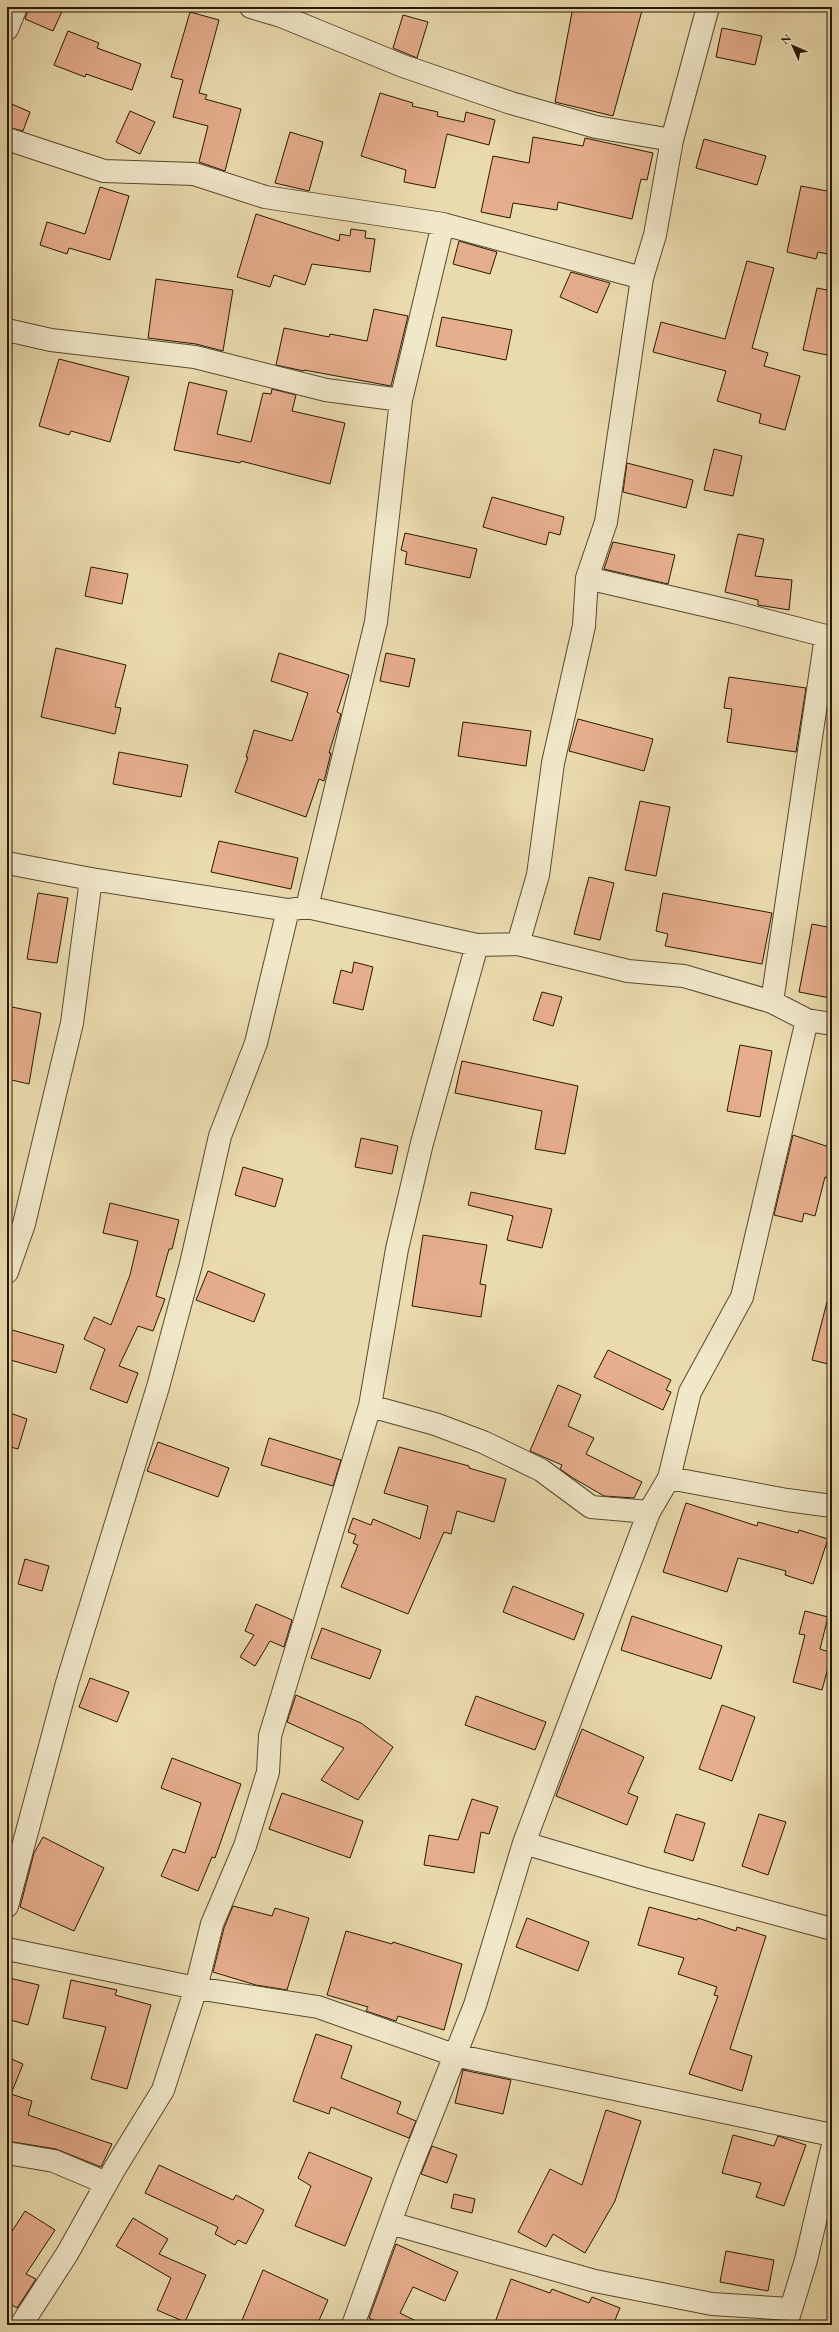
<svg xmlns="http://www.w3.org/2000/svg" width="839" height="2332" font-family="'EB Garamond',serif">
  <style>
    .building { fill: #e7ae8d; stroke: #271803 }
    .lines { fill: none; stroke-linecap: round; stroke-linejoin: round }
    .minor-casing { stroke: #58492e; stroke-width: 24 }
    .minor { stroke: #f1e8ca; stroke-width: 22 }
  </style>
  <rect width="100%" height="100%" fill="#eadbae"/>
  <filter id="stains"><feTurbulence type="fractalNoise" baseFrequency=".005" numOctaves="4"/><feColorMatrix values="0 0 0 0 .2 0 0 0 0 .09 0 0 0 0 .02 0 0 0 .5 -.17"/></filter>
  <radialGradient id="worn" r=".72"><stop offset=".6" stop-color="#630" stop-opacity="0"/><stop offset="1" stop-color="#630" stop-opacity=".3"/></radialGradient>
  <!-- building -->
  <path class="building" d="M29 7H64L53 31 25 19Z
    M573 7H643L613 116 555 102Z
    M190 12 219 20 199 93 207 95 205 99 241 109 225 171 199 162 208 126 173 117 183 80 171 77Z
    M403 15 428 22 417 58 393 48Z
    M722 28 762 36 755 65 716 57Z
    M68 31 99 43 97 48 141 64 132 90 86 74 85 77 54 65Z
    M380 93 413 103 412 106 438 112 437 116 464 122 466 112 495 120 489 145 447 134 435 188 404 182 406 170 361 156Z
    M7 102 30 112 23 131 7 127Z
    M130 111 155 122 140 154 116 142Z
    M290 132 323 142 309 191 275 183Z
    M533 137 583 146 585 138 653 153 647 180 641 179 632 219 558 202 557 210 513 203 510 218 481 212 493 156 529 163Z
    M704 139 766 156 757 185 696 168Z
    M801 186 832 192V255L818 252 816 259 787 252Z
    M100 187 129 196 110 260 69 248 67 254 40 245 47 222 85 234Z
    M256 214 339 241 340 234 350 236 351 229 366 231 365 238 375 239 370 272 312 264 305 285 274 275 270 287 237 277Z
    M459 241 497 252 490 274 453 264Z
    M747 261 774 268 752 348 768 353 764 366 800 376 785 430 759 423 761 414 717 401 726 371 653 352 661 322 725 339Z
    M571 272 610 283 597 313 560 297Z
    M156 279 233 290 223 351 196 344 148 338Z
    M817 288 832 291V356L803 350Z
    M374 309 408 316 391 386 304 370V371L276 365 284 328 329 337 330 334 367 341Z
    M442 317 512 330 506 360 436 346Z
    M59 359 129 377 110 442 71 431 69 435 39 426Z
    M189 382 227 391 217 434 251 442 263 393 271 394 272 389 296 395 292 411 345 423 330 484 241 461 240 463 174 450Z
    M714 449 742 456 733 496 704 490Z
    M627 463 693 480 686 508 623 492Z
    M492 497 564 517 560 535 549 532 546 545 483 527Z
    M405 533 477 549 470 578 405 564 407 552 401 550Z
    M738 534 764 539 755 576 792 580 789 610 758 605V600L725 592Z
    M613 542 675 555 668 584 604 569Z
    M91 567 128 574 122 604 85 596Z
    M56 648 126 665 115 707 121 708 115 734 41 717Z
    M279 653 349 675 337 712 341 714 329 753H331L324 781 319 779 306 817 235 792 248 757H246L254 730 292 741 308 693 271 681Z
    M386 653 415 659 409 687 380 681Z
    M729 677 806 688 796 752 727 742 732 709 724 708Z
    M578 719 653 739 644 771 569 751Z
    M463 722 531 731 526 766 458 756Z
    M119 752 188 765 181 797 113 784Z
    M640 801 670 807 656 876 625 870Z
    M219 841 298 858 291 889 211 872Z
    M589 877 614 883 600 940 574 934Z
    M38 893 68 898 57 963 27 959Z
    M663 893 772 913 762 964 665 946 668 934 656 931Z
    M812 924 832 928 830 998 799 992Z
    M354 962 373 967 363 1010 333 1003 341 970 352 973Z
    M542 992 562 997 553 1026 533 1020Z
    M7 1006 41 1013 29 1084 7 1079Z
    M740 1045 772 1051 760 1117 727 1111Z
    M462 1061 578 1086 565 1154 535 1149 542 1111 455 1093Z
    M793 1135 832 1148V1179L825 1177 815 1216 804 1213 802 1222 774 1215Z
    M361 1138 398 1146 392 1174 355 1167Z
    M243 1167 283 1179 275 1207 235 1195Z
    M471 1192 552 1209 542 1248 507 1240 513 1216 468 1205Z
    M110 1203 179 1220 172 1249H169L156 1296 165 1299 153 1331 138 1326 119 1366 138 1373 127 1403 90 1389 105 1349 84 1339 94 1317 111 1325 130 1275 138 1241 103 1233Z
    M423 1235 487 1245 480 1284 486 1285 481 1317 412 1306Z
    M208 1271 265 1294 254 1322 196 1300Z
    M827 1302 832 1303V1365L812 1360Z
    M9 1329 64 1345 56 1373 7 1359V1336Z
    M608 1350 671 1380 666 1390 671 1392 663 1410 594 1377Z
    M558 1385 581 1395 568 1426 594 1438 586 1454 642 1482 634 1498 604 1496 573 1478 560 1469 562 1465 530 1451Z
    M7 1412 27 1419 18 1449 7 1446Z
    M269 1438 341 1460 333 1486 261 1465Z
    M158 1442 229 1468 218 1497 147 1471Z
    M399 1447 469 1466V1468L506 1479 494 1522 457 1511 451 1534 444 1532 408 1614 341 1587 358 1545 353 1543 356 1535 348 1532 353 1518 371 1525 373 1519 420 1539 428 1506 384 1493Z
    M686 1503 757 1526 758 1522 798 1533 799 1530 828 1539 813 1584 785 1575 786 1571 738 1558 727 1592 663 1572Z
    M25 1559 49 1566 42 1591 18 1584Z
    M513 1586 584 1614 574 1640 503 1612Z
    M256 1604 292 1620 284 1647 270 1641 255 1666 240 1657 254 1635 245 1631Z
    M805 1611 828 1617 820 1649 832 1653 822 1690 793 1682 805 1635 799 1634Z
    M632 1616 722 1646 711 1679 621 1650Z
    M322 1628 381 1650 370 1679 311 1658Z
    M90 1678 129 1692 117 1722 79 1707Z
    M296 1695 361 1723 393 1747 358 1800 321 1780 344 1748 287 1722Z
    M476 1696 546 1722 535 1750 465 1725Z
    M722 1705 755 1717 732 1781 699 1769Z
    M582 1729 644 1757 628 1793 638 1797 627 1825 556 1796Z
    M172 1758 241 1784 215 1858 212 1857 198 1891 161 1876 173 1849 185 1853 201 1803 161 1788Z
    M282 1793 363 1821 350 1858 269 1829Z
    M472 1799 498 1807 489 1834 481 1832 474 1873 424 1865 429 1835 458 1840Z
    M676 1814 705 1823 693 1861 664 1852Z
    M759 1814 786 1822 768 1875 742 1866Z
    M43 1837 104 1868 74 1931 20 1907 34 1853Z
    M233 1906 272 1916 275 1908 309 1918 287 1990 256 1985 213 1972 224 1928Z
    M649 1907 697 1920 698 1918 736 1931 737 1927 766 1936 730 2049 752 2056 742 2091 689 2074 718 1996 714 1995 717 1987 678 1974 684 1958 638 1945Z
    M527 1918 589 1942 578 1971 516 1947Z
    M346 1931 392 1944 393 1942 462 1964 444 2030 398 2016 396 2021 366 2011 368 2007 327 1995Z
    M9 1978 39 1985 28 2025 7 2019V1987Z
    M71 1980 117 1990 115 1995 151 2005 127 2089 91 2079 106 2027 63 2018Z
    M316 2034 352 2046 341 2078 401 2102 397 2113 416 2121 409 2138 331 2107 329 2114 293 2101Z
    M7 2057 23 2064 11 2094 32 2101 28 2115 112 2144 101 2167 56 2149 7 2141Z
    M463 2070 511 2080 503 2114 455 2103Z
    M606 2110 641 2121 615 2201 585 2253 553 2234 546 2247 518 2232 550 2169 582 2185Z
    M733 2135 774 2146 778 2136 806 2145 784 2206 756 2197 761 2183 722 2173Z
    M432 2146 457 2155 447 2183 421 2174Z
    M309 2152 372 2178 345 2246 295 2226 311 2186 298 2178Z
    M159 2165 233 2200 236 2195 264 2210 246 2244 238 2240 235 2245 215 2234 218 2227 145 2193Z
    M454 2194 475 2199 472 2213 451 2208Z
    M25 2211 55 2230 26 2274 36 2279 17 2308 7 2302V2239Z
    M133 2218 168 2239 159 2254 206 2275 185 2322 157 2310 171 2278 116 2246Z
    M396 2244 458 2272 445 2301 413 2287 400 2313 424 2325H383L369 2318Z
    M726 2251 774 2260 768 2291 720 2282Z
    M263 2270 328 2300 317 2325H240Z
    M511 2279 550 2293 552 2289 589 2303 592 2297 620 2308 613 2325H494Z"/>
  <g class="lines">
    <defs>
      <path id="minor" d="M251 7 281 16 403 66 511 103 596 127 672 140
        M7 29 16 7
        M7 139 104 171 194 174 265 197 443 224 401 400 376 622 307 907
        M443 224 642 278
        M7 330 51 340 195 357 326 390 401 400
        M587 578 734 612 826 636 772 1002
        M7 863 91 879 288 910 307 907 477 945 518 944 628 971 684 976 772 1002 807 1020 832 1024
        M518 944 538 875 553 763 584 626 587 578 606 522 642 278 655 235 672 140 708 7
        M7 1272 24 1224 72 1023 91 879
        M370 1406 435 1424 483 1442 541 1470 591 1507 649 1512
        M669 1478 787 1500 832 1506
        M524 1843 643 1878 832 1929
        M7 1906 67 1683 158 1387 191 1264 220 1136 256 1043 288 910
        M7 1949 196 1988 318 2007 454 2055 832 2135
        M7 2153 54 2161 106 2183
        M390 2223 595 2281 712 2304 790 2309
        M21 2325 67 2254 115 2168 163 2090 196 1988 212 1924 245 1846 268 1772 270 1736 370 1406 397 1249 422 1143 477 945
        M353 2325 407 2176 475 2005 524 1843 649 1512 669 1478 690 1392 742 1297 807 1020
        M786 2325 806 2260 832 2149"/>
    </defs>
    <!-- minor casing -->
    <use href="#minor" class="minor-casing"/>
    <!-- minor -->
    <use href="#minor" class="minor"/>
  </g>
  <!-- margin -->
  <rect width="839" height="2332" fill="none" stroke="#eadbae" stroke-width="24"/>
  <rect x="8" y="8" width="823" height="2316" fill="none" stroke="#271803" stroke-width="2"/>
  <rect x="12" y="12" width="815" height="2308" fill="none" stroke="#271803"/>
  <!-- north arrow -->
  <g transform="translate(793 46) rotate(315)" stroke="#f1e8ca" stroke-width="3" paint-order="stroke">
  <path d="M0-3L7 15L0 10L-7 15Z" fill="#271803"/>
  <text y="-6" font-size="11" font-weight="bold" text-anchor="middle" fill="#271803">N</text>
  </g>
  <rect width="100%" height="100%" filter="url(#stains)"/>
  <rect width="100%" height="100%" fill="url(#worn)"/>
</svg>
